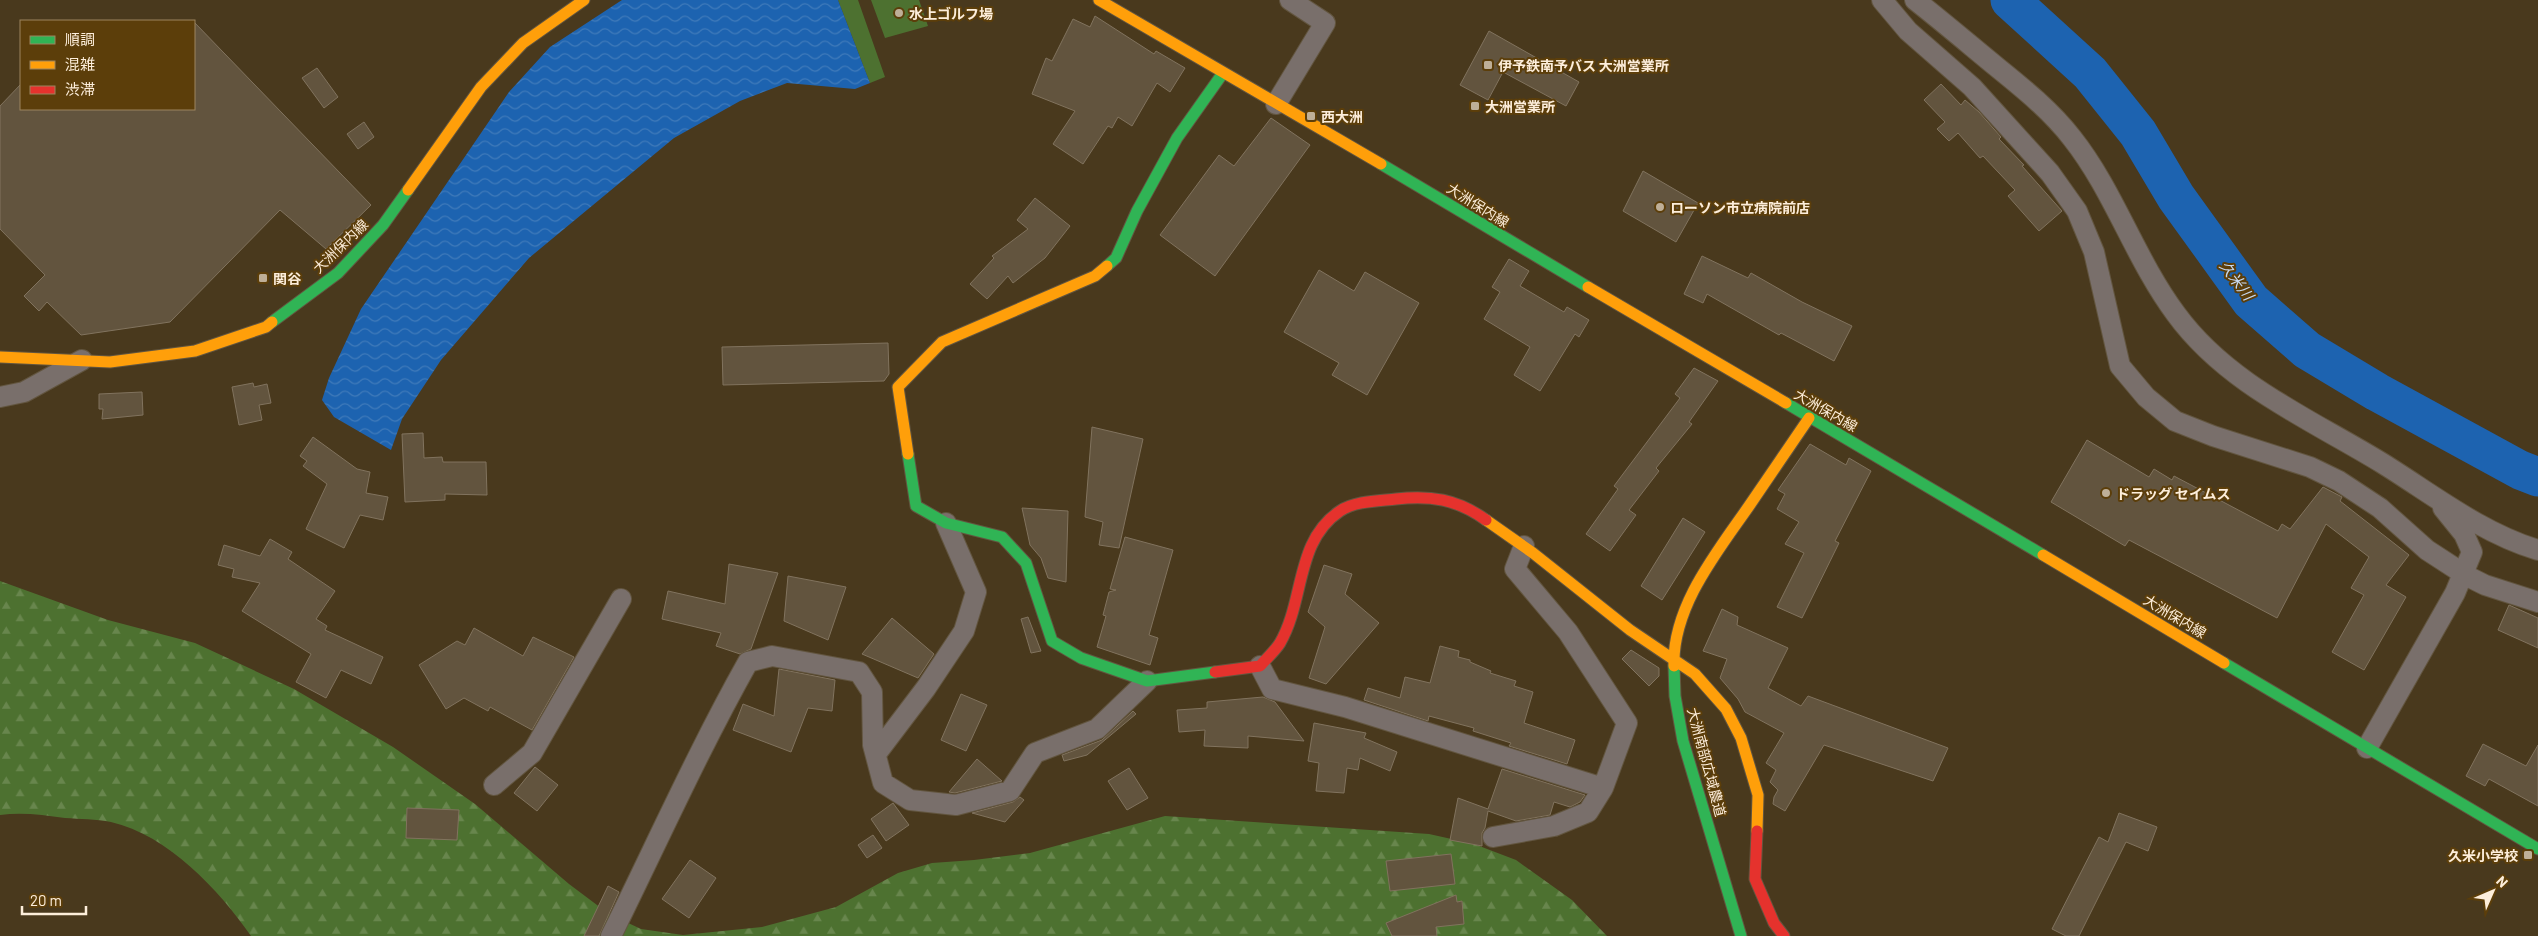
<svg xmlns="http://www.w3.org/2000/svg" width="2538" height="936" font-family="Barlow,'Noto Sans JP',sans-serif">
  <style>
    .grass { fill: #4d7130 }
    .forest { fill: url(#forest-firs) }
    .water { fill: url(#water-waves) }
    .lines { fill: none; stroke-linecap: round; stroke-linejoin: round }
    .river { stroke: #1d63b0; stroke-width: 39 }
    .building { fill: #62543e; stroke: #81735e }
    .street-casing { stroke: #62553f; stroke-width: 22 }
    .fast-casing { stroke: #62553f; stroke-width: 13 }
    .slow-casing { stroke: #62553f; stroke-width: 13 }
    .jam-casing { stroke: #62553f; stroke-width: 13 }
    .street { stroke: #796f6b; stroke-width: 20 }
    .fast { stroke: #30b455; stroke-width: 11 }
    .slow { stroke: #ff9f0a; stroke-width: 11 }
    .jam { stroke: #e5322d; stroke-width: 11 }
    .poi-dot { fill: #beaf98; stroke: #5c3e0a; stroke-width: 2 }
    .labels { text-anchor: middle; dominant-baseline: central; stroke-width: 4; stroke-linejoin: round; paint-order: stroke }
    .poi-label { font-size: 14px; font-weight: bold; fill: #fdeedb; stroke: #5c3e0a; text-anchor: start }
    .street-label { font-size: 14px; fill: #fdeedb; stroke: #5c3e0a }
    .water-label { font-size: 15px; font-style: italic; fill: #c8d9f0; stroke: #5c3e0a }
  </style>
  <defs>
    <pattern id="forest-firs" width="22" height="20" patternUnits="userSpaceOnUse" patternTransform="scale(1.25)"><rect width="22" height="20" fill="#4d7130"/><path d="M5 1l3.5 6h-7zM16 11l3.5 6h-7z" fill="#68864d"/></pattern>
    <pattern id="water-waves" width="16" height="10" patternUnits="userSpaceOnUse" patternTransform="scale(1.25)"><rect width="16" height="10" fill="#1d63b0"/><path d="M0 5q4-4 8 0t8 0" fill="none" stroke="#3f7aba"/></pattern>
  </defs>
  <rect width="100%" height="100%" fill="#49391d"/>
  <!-- grass -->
  <path class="grass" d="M838 0H858L885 77 870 83Z
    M871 0H919L928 26 885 38Z"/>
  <!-- forest -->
  <path class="forest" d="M0 581 108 620 195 643 294 689 393 747 475 804 569 884 609 914 641 929 683 935 762 927 836 907 898 873 932 863 974 860 1030 853 1165 816 1429 834 1474 844 1516 860 1572 900 1607 936H251C219 890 168 835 111 822 96 819 80 819 65 818 43 815 22 812 0 815Z"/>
  <!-- water -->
  <path class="water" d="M622 0H838L870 83 855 89 787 83 740 101 674 138 529 258 441 360 402 419 391 450 334 417 322 400 329 378 361 309 509 92 550 47Z"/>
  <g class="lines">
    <!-- river -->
    <path class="river" d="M2010 0 2090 73 2138 133 2176 197 2251 301 2307 350 2377 392 2520 470 2538 477"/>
  </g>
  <!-- building -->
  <path class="building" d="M1095 16 1154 54 1156 51 1185 68 1170 92 1157 83 1132 126 1118 117 1112 128 1108 126 1083 164 1053 144 1075 111 1032 94 1046 58 1052 61 1073 19 1090 27Z
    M194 22 371 205 326 249 280 210 170 322 81 335 47 302 39 311 24 296 45 275 0 229V106L21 84V109H194Z
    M1489 31 1579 82 1566 106 1503 72 1488 100 1460 85Z
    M317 68 338 97 324 108 302 78Z
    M1941 84 1961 105 1965 100 1979 112 2001 137 1999 139 2024 165 2022 166 2062 211 2039 231 2008 196 2015 190 1983 156 1980 158 1958 133 1949 141 1937 129 1945 122 1924 100Z
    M1271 118 1310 145 1215 276 1160 235 1219 155 1234 166Z
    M364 122 374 137 358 149 347 134Z
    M1643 171 1698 203 1676 242 1623 211Z
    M1035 198 1070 226 1045 258 1013 283 1008 276 987 299 970 284 994 258 992 256 1028 229 1017 220Z
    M1702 256 1748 278 1751 273 1802 302 1852 326 1834 361 1781 333 1779 335 1707 294 1703 303 1684 294Z
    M1509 259 1529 271 1520 286 1564 312 1567 307 1589 320 1579 337 1575 334 1540 391 1514 375 1530 347 1484 319 1500 292 1492 287Z
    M1319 270 1354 291 1365 272 1419 303 1367 395 1332 375 1339 363 1284 332Z
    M888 343 889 374 884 381 723 385 722 347Z
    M1694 368 1718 381 1689 422 1692 424 1656 468 1659 471 1629 510 1636 515 1610 551 1586 534 1618 489 1614 486 1680 398 1675 394Z
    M253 383 254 387 267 384 271 403 259 405 262 420 239 425 232 387Z
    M142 392 143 415 102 419 103 409H99V394Z
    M1092 427 1143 439 1119 548 1099 545 1103 522 1085 517Z
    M423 433 424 458 442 457 443 462H486L487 495 445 494V500L405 502 402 434Z
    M313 437 357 469 370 472 366 493 388 497 383 520 360 515 344 548 306 529 327 484 303 466 307 461 300 456Z
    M2087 440 2149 477 2154 469 2172 480 2174 476 2278 531 2282 524 2290 529 2323 487 2342 497 2340 501 2409 555 2386 585 2406 597 2364 670 2332 652 2364 595 2351 588 2369 557 2326 524 2277 618 2129 540 2125 546 2051 502Z
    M1810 444 1846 465 1849 458 1871 471 1835 541 1839 543 1802 618 1777 607 1804 553 1785 544 1799 522 1777 509 1785 494 1778 490Z
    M1022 508 1068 511 1066 582 1048 578 1041 558 1030 545Z
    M1683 518 1705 532 1662 600 1641 586Z
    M1125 537 1173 550 1149 635 1158 638 1150 665 1097 647 1106 616 1103 615 1109 592 1116 590 1110 589Z
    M270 539 292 552 288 559 335 591 316 619 327 626 325 630 383 657 371 684 341 670 326 698 296 682 311 654 242 611 260 583 232 577 234 569 218 565 224 545 260 556Z
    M729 564 778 573 751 649 740 654 716 646 721 633 662 619 668 591 725 604Z
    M1324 565 1352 574 1345 594 1379 623 1326 684 1309 678 1325 627 1308 612Z
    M788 576 846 587 828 640 784 621Z
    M2509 605 2538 618V648L2498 630Z
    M1722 609 1738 617 1737 625 1788 648 1768 688 1801 706 1808 696 1948 748 1933 781 1824 745 1785 811 1773 804 1774 797 1778 790 1770 782 1776 770 1766 763 1784 733 1745 712 1738 699 1720 678 1727 659 1703 651Z
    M1028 617 1041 651 1031 653 1021 619Z
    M892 618 934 654 918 678 862 654Z
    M474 628 523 656 533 637 574 657 532 730 490 707 488 711 464 698 446 709 419 665 457 641 465 645Z
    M1440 646 1459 651 1458 657 1470 660V662L1491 671 1490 673 1516 681 1514 686 1533 692 1524 723 1575 740 1567 764 1509 746 1511 743 1473 731 1474 728 1429 716 1428 721 1364 700 1368 688 1400 698 1405 677 1430 683Z
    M1631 650 1659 668V676L1649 686 1622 659Z
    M779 669 835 680 832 711 808 708 791 752 733 730 743 704 774 716Z
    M961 694 987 705 966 751 941 740Z
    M1263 697 1275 702 1304 741 1248 736V748L1204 746 1205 730 1179 732 1177 710 1207 708V702Z
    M1133 711 1136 714 1087 755 1064 761 1062 755 1102 740Z
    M1314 723 1366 733 1364 738 1397 752 1390 771 1360 758 1358 770 1347 768 1344 793 1316 791 1319 763 1308 761Z
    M2483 744 2526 766 2538 745V806L2489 779 2485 786 2466 776Z
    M977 759 1002 781 955 793 949 792Z
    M535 767 558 785 537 811 514 793Z
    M1129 768 1148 798 1127 810 1108 781Z
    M1502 769 1585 795 1580 802 1570 807 1554 802 1550 815 1516 821 1488 811 1485 828 1482 833V846L1450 840 1458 798 1488 809Z
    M1020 797 1024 800 1005 822 972 813 1013 802Z
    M893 803 909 825 886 841 871 819Z
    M407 808 459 810 457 840 406 838Z
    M2119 813 2157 827 2148 851 2126 842 2079 936H2066L2052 929 2099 837 2108 842Z
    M873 835 882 848 867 858 858 845Z
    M1451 854 1455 884 1390 891 1386 861Z
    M690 860 716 878 689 918 662 899Z
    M608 886 619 892 599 936H584Z
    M1456 895 1457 902 1462 901 1464 924 1436 927 1437 936H1392L1386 923Z"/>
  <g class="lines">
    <defs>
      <path id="street" d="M1882 0 1908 31 1972 87 2050 173 2077 211 2094 252 2120 366 2146 397 2175 421 2213 436 2310 467 2339 481 2380 508 2427 550 2467 576 2485 585 2538 602
        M1915 0C1943 22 1970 45 1998 68 2024 89 2051 111 2072 138 2114 191 2135 259 2176 314 2227 384 2310 419 2382 463 2432 494 2481 533 2538 550
        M1276 104 1325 23 1290 0
        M0 397 24 392 82 360
        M1260 666 1272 689 1345 707 1603 788 1627 723 1568 632 1515 569 1524 546
        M2367 748 2455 593 2472 552 2464 534 2443 508
        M876 754 926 688 964 631 976 592 946 523
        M494 785 532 753 621 599
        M1493 837 1554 826 1588 812 1603 788
        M611 936C656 845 698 751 748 662L772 656 859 672 872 692 873 745 883 783 910 800 956 805 1010 791 1035 753 1097 729 1147 681"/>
      <path id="fast" d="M1381 164 1588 287
        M1107 266 1116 258 1137 211 1177 138 1223 73
        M272 322 338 273 383 225 408 190
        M1786 403 2043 555
        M908 454 916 506 946 523 1002 537 1026 563 1052 641 1081 658 1147 681 1215 672
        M2224 663 2538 849
        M1674 666 1675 696 1683 741 1741 936"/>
      <path id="slow" d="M1099 0 1381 164
        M408 190 481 87 523 43 584 0
        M1588 287 1786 403
        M0 357 110 362 195 351 266 327 272 322
        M908 454 898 387 942 342 1095 276 1107 266
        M1486 520 1533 553 1630 630 1695 674 1726 709 1741 738 1758 795 1757 831
        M2043 555 2224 663
        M1674 666C1672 607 1717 552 1749 506 1769 477 1789 447 1809 418"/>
      <path id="jam" d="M1215 672 1260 666C1266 659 1275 651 1280 643 1305 600 1295 541 1340 511 1355 501 1378 501 1396 499 1430 495 1457 499 1486 520
        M1757 831 1755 879 1774 923 1784 936"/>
    </defs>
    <!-- street casing -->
    <use href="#street" class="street-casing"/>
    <!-- fast casing -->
    <use href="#fast" class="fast-casing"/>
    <!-- slow casing -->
    <use href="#slow" class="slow-casing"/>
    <!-- jam casing -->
    <use href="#jam" class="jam-casing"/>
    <!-- street -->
    <use href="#street" class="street"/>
    <!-- fast -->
    <use href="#fast" class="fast"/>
    <!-- slow -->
    <use href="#slow" class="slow"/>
    <!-- jam -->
    <use href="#jam" class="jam"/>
  </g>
  <!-- markers -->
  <g class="poi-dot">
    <circle cx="899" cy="13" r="5"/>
    <rect x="1483" y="60" width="10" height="10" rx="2.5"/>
    <rect x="1470" y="101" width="10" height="10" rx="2.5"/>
    <rect x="1306" y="111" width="10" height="10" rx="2.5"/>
    <circle cx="1660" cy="207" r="5"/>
    <rect x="258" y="273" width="10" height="10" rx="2.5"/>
    <circle cx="2106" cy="493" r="5"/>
    <rect x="2523" y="850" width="10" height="10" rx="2.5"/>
  </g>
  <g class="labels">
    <!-- poi labels -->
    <g class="poi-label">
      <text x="909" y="13">水上ゴルフ場</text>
      <text x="1498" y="65">伊予鉄南予バス 大洲営業所</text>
      <text x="1485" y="106">大洲営業所</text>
      <text x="1321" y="116">西大洲</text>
      <text x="1670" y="207">ローソン市立病院前店</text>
      <text x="273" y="278">関谷</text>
      <text x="2116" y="493">ドラッグ セイムス</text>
      <text x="2518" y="855" text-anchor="end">久米小学校</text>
    </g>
    <!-- street labels -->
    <g class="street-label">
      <text transform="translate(1478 205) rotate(32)">大洲保内線</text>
      <text transform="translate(340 246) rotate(-44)">大洲保内線</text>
      <text transform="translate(1826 410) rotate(30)">大洲保内線</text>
      <text transform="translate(2175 616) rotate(31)">大洲保内線</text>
      <text transform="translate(1707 762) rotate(75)">大洲南部広域農道</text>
    </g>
    <!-- water labels -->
    <g class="water-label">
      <text transform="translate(2237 280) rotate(53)">久米川</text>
    </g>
  </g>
  <!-- legend -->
  <rect x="20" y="20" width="175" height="90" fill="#5c3e0a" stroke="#9c845e"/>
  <rect x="30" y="36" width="25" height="8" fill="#30b455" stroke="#9c845e"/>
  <text x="65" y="45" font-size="15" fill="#fdeedb">順調</text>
  <rect x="30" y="61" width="25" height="8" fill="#ff9f0a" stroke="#9c845e"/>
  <text x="65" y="70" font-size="15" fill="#fdeedb">混雑</text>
  <rect x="30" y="86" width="25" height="8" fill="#e5322d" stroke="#9c845e"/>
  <text x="65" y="95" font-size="15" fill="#fdeedb">渋滞</text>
  <!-- north arrow -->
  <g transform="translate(2493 891) rotate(45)" stroke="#5c3e0a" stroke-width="4" paint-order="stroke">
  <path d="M0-4L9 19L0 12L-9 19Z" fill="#fdeedb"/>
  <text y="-8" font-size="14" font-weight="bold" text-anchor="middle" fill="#fdeedb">N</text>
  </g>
  <!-- scale -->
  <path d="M22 906v8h64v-8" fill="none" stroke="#fdeedb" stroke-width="2.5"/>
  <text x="30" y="906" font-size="15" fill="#fdeedb" stroke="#5c3e0a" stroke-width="4" paint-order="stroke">20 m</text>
</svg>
